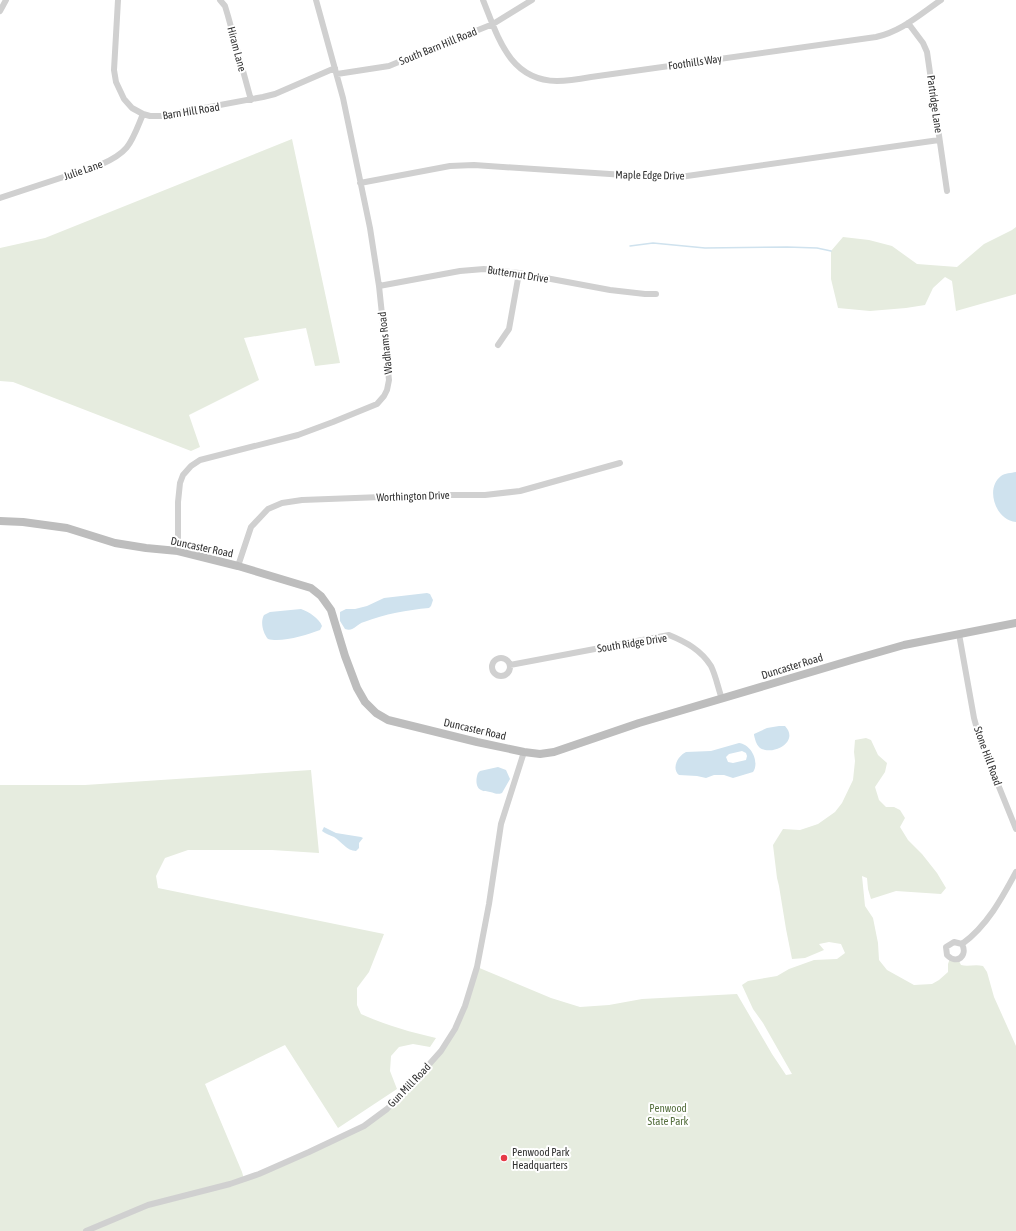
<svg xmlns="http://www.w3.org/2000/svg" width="1016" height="1231" font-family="'Asap Condensed',sans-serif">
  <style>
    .green { fill: #e6ecdf }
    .water { fill: #cfe2ee; fill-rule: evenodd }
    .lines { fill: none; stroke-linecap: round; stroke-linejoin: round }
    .stream { stroke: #cfe2ee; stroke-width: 1.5 }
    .street { stroke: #d0d0d0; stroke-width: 6 }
    .secondary { stroke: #bdbdbd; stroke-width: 8 }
    .poi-dot { fill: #e63946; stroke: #fff; stroke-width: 1.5 }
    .labels { text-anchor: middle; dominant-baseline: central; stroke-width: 4; stroke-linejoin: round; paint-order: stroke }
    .street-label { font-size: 11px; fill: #333; stroke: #fff }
    .park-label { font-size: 11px; fill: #56703f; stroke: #fff }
    .poi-label { font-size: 11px; fill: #333; stroke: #fff; text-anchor: start }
  </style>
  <rect width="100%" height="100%" fill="#fff"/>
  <!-- green -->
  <path class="green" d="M292 139 340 363 315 366 306 328 244 338 259 380 189 415 200 447 191 451 13 382 0 381V248L45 238Z
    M1016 227V294L956 311 952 281 945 277 933 288 925 305 906 308 870 311 838 308 831 279V251L843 237 869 240 892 246 917 264 957 267 984 244 1012 230Z
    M866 738 871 740 878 755 887 763 885 772 875 787 879 800 886 807H894L900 810 905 818 900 827 908 840 922 854 937 873 946 888 941 894 896 891 871 899 868 889 867 878 862 876 865 906 873 918 878 943 879 960 887 970 914 985 932 984 939 980 948 972V964L950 958 958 959 961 965C968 967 975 964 983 966L987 972 994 997 1016 1046V1231H0V785H85L311 770 319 853 272 850H188L165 858 156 876 158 888 384 934 369 972 357 988V1005L361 1014C385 1025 410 1032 436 1038L430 1047 413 1044 399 1047 391 1056 390 1071 397 1089 338 1128 285 1045 205 1084 242 1172 244 1179 357 1130 409 1088 455 1029 477 967 551 998 580 1007 609 1005 642 999 737 994 772 1054 786 1075 792 1074 763 1023 753 1009 742 985 748 981 777 976 789 969 814 960 837 959 845 953 841 944 829 942 819 944 824 950 805 958 792 959 786 929 779 886 777 878 773 845 783 829 800 830 818 824 835 812 842 803 853 780 855 761 854 752 855 740Z"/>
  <!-- water -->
  <path class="water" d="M1016 472V522C995 520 985 488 1001 476 1005 473 1011 473 1016 472Z
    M427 593 430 594 433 600 431 606 429 608C407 610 385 614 364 622 356 624 354 632 345 629L340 621V612L346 609H355L367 606 384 598Z
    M301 609C309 612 319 618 322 626L320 630C307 635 281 643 268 639 263 633 260 622 264 615L270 612Z
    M779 726H785C801 743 769 757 759 747 756 744 755 739 754 735V734L767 728Z
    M739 743C751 744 760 762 753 772L733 778 724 775H714L706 778 697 776 679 775C671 768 678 756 686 752L711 751ZM742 751 746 753 747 756 746 760 733 763 728 762 726 757 729 754Z
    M498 767 506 770 510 779 502 793C497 795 495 793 490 792 487 791 484 792 481 790 475 787 476 778 478 773L480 771Z
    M324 827 336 833 361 837 363 838 359 843V848L356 851C347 851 341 841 334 837 330 835 326 834 322 831Z"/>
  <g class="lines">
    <!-- stream -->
    <path class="stream" d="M630 246 653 243 705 248 787 247 817 248 831 251"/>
    <!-- street -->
    <path class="street" d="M118 0 114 70 116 82 124 99 132 108 143 114 150 116H161L263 97 275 94 335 68
      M220 0 225 6 228 16 251 100
      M483 0C498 37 509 80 557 81 568 81 580 79 591 77L876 37C902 31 919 15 941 0
      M0 11 6 0
      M908 23 923 43 927 52 947 191
      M337 74 389 66 401 61 493 24 532 0
      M360 183 450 166 474 165 640 176 680 177 939 140
      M0 198 100 165C130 152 131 143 143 114
      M379 286 460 271 484 269 519 273 610 290 645 294H656
      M498 345 509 329 519 273
      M178 551V502L180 483 183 475 191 466 200 460 298 435 333 422 377 404 384 396 387 390 389 380 387 362 379 286 370 228 343 98 316 0
      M238 566 251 527 268 509 282 503 302 500 435 495H485L520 491 620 463
      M959 634 974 718 980 740 1016 829
      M492 667a9 9 0 1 1 18 0a9 9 0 1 1-18 0Z
      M510 665 669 635C686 642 701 650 711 666 716 676 718 688 722 699
      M954 942 962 944C968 956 957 965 947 955L946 947Z
      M962 944C987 926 1002 898 1016 872
      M86 1231 148 1205 230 1184 259 1174 309 1152 364 1126 387 1109 408 1088 441 1051 455 1029 465 1006 477 967 489 904 501 824 524 752"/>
    <!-- secondary -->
    <path class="secondary" d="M0 521 23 522 67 528 115 543 146 548 178 551 238 566 311 588 321 596 331 610 345 656 357 688 365 702 376 713 388 720 477 742 524 752 540 754 554 752 639 723 855 659 904 645 1016 623"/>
  </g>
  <!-- markers -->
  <circle class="poi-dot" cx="504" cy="1158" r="4"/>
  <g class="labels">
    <!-- street labels -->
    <g class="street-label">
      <text transform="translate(438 46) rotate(-22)">South Barn Hill Road</text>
      <text transform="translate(237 49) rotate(75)">Hiram Lane</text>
      <text transform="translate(695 62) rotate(-8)">Foothills Way</text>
      <text transform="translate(935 104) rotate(82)">Partridge Lane</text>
      <text transform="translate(191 111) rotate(-9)">Barn Hill Road</text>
      <text transform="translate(83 170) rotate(-19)">Julie Lane</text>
      <text transform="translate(650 175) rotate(1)">Maple Edge Drive</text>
      <text transform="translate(518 274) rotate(9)">Butternut Drive</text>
      <text transform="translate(385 343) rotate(-96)">Wadhams Road</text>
      <text transform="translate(413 496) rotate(-2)">Worthington Drive</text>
      <text transform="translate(202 547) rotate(12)">Duncaster Road</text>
      <text transform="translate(632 643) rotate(-9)">South Ridge Drive</text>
      <text transform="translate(792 666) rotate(-17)">Duncaster Road</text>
      <text transform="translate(475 729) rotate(13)">Duncaster Road</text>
      <text transform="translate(988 756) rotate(70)">Stone Hill Road</text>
      <text transform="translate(409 1085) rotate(-46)">Gun Mill Road</text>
    </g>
    <!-- park labels -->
    <g class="park-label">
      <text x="668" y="1108">Penwood<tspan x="668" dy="13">State Park</tspan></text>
    </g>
    <!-- poi labels -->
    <g class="poi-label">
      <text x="512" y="1152">Penwood Park<tspan x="512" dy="13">Headquarters</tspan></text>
    </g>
  </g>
</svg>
